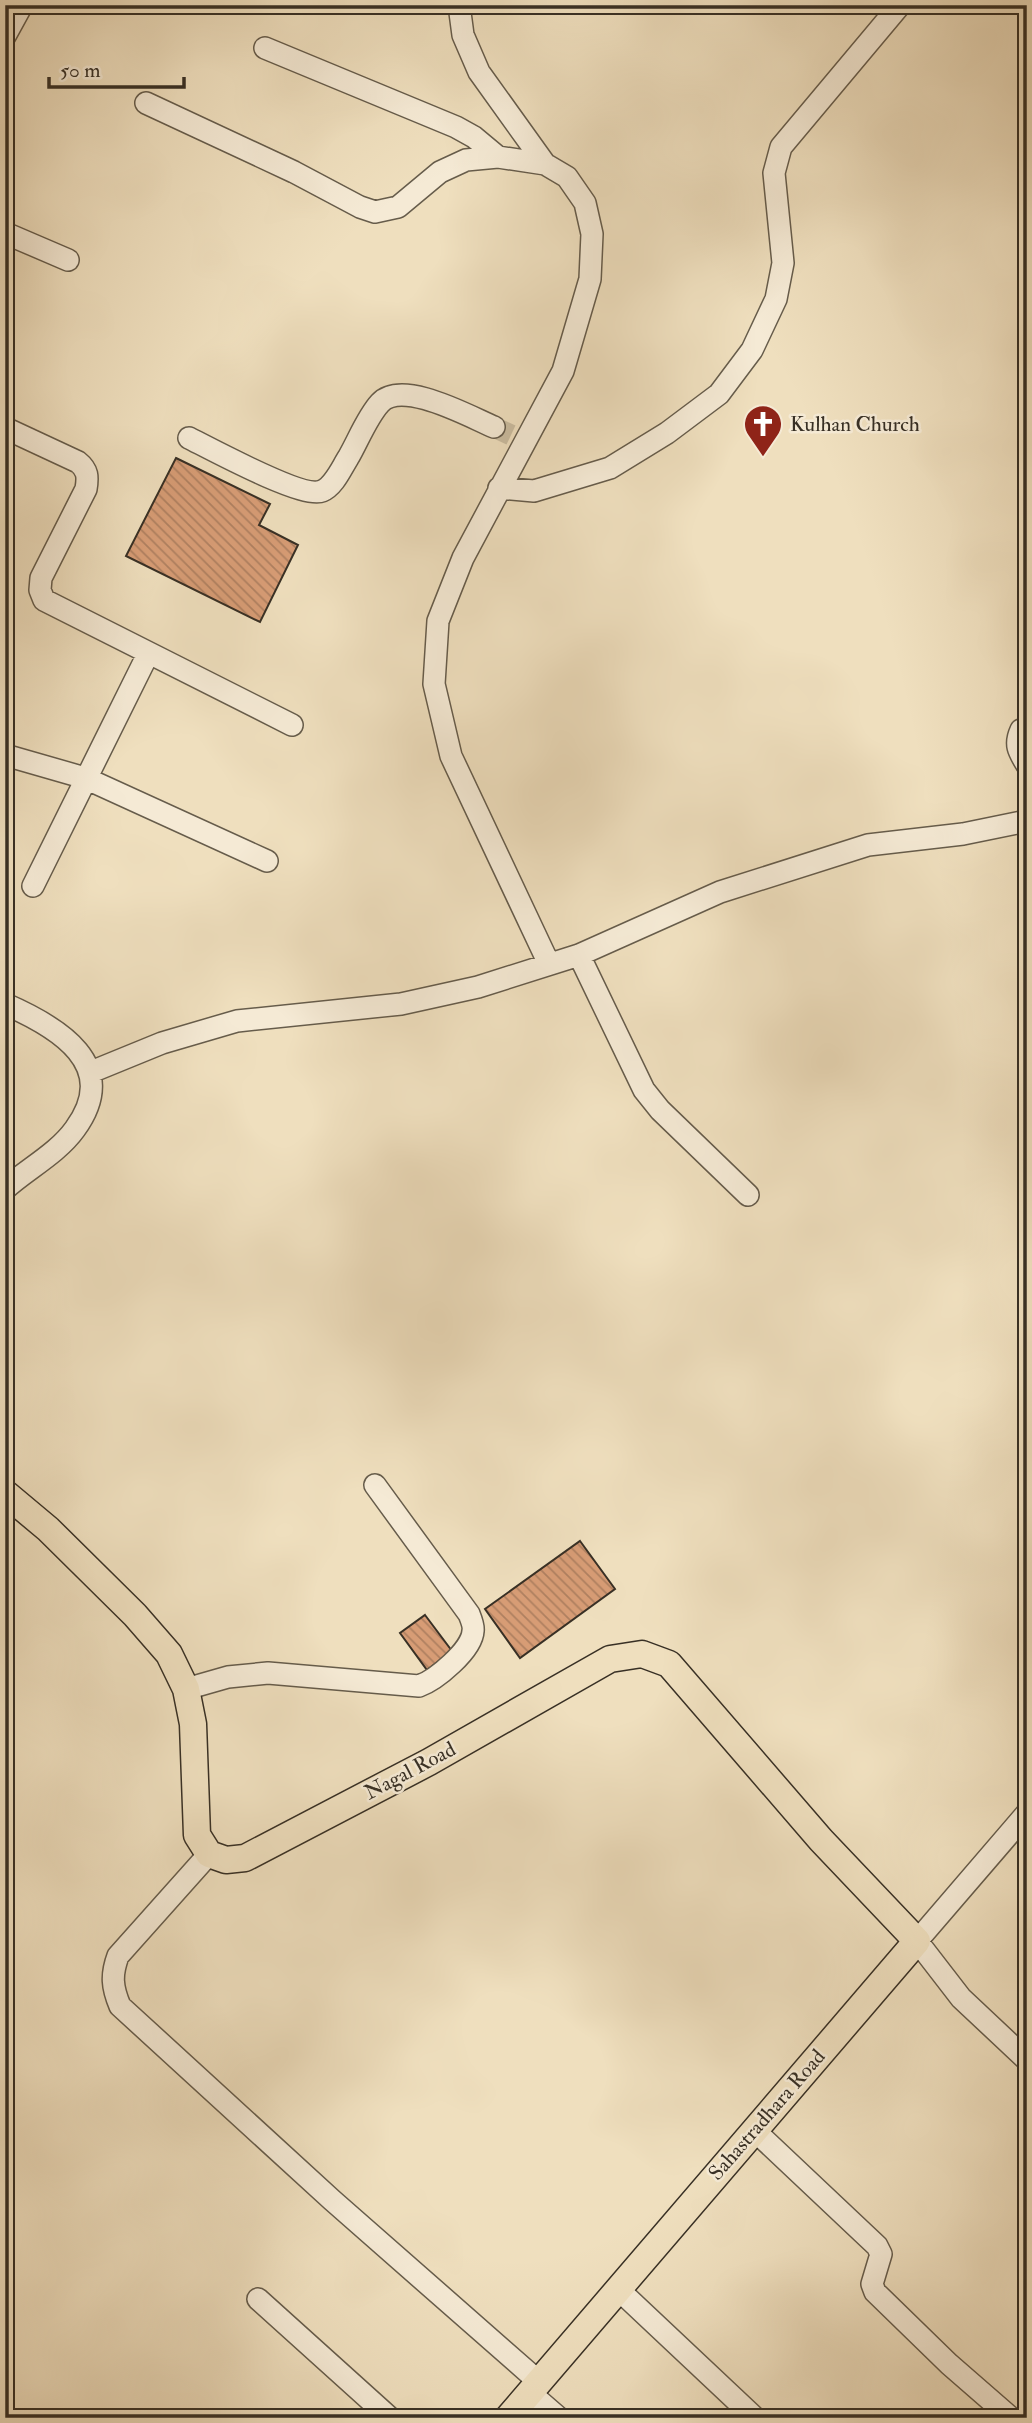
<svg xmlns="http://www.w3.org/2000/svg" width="1032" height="2423" font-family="'IM FELL Double Pica',serif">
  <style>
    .building { fill: url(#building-back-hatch); stroke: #383025; stroke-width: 2 }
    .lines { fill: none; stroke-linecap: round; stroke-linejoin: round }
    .minor-tunnel { stroke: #cabc9f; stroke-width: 21; stroke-dasharray: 21 10; stroke-linecap: butt }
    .minor-casing { stroke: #665c4b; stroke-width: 24 }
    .major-casing { stroke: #383025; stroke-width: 29 }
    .minor { stroke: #f5ead5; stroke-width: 21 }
    .major { stroke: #efdfbe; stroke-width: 26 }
    .labels { text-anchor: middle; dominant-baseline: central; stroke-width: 5; stroke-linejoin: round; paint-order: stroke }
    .poi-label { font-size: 21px; fill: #383025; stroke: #f5ead5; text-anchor: start }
    .street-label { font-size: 21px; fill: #383025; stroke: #f5ead5 }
  </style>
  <defs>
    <pattern id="building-back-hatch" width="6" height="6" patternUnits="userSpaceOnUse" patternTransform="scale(1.75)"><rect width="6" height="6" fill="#d79c75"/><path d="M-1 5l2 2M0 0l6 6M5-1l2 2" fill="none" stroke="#af8060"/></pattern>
  </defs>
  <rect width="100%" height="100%" fill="#efdfbe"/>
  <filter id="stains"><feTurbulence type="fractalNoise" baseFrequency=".00286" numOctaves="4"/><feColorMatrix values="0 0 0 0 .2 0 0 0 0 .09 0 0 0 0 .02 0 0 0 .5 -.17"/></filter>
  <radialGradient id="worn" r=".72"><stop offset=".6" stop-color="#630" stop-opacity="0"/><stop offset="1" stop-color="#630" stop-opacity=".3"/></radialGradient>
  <!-- building -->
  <path class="building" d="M176 458 270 504 259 525 298 545 260 622 126 556Z
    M580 1541 615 1589 520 1658 485 1609Z
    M425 1615 452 1651 427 1670 400 1633Z"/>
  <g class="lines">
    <!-- minor-tunnel -->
    <path class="minor-tunnel" d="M494 427 511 435"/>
    <defs>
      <path id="minor" d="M459 5 463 35 479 72 545 164 567 177 585 203 592 234 590 279 563 371 463 558 438 621 434 684 451 756 549 964
        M5 36 22 5
        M265 48 456 127 474 137 498 157
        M146 103 294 172 360 207 375 212 398 207 440 172 466 160 498 157 545 164
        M5 233 68 260
        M5 428 78 462C88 470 88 477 86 489L41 578 40 590 44 600 292 725
        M189 438C211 449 303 499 322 491 334 486 341 469 348 458 358 441 367 417 380 403 402 379 468 416 494 427
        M499 488 534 491 610 468 667 433 719 394 752 350 776 299 783 263 774 173 781 147 900 5
        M1027 728 1021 730C1014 745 1019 752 1027 765
        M5 755 85 778 267 861
        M33 886 148 654
        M579 955 644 1090 660 1110 748 1195
        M5 1004C58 1027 122 1065 75 1129 57 1154 27 1169 5 1189
        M91 1072 162 1043 237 1021 401 1004 478 987 579 955 720 892 868 845 963 834 1027 821
        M186 1689 228 1677 268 1673 419 1686C436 1680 472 1650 473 1631 474 1626 471 1619 469 1614L375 1485
        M1027 1813 917 1941 961 1998 1027 2060
        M209 1854 118 1956C111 1975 112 1987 120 2006L332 2200 538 2381
        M754 2130 877 2246 881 2254 872 2284 875 2292 949 2364 1011 2418
        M618 2289 755 2418
        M258 2299 390 2418
        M529 2392 559 2418"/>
      <path id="major" d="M5 1493 48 1529 135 1615 169 1654 186 1689 193 1724 197 1835 209 1854 226 1860 245 1858 429 1762 610 1659 642 1654 669 1664 821 1840 917 1941 508 2418"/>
    </defs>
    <!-- minor casing -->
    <use href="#minor" class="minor-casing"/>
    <!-- major casing -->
    <use href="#major" class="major-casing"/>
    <!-- minor -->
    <use href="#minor" class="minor"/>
    <!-- major -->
    <use href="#major" class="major"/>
  </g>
  <!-- icons -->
  <defs>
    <symbol id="church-pin" viewBox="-11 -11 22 30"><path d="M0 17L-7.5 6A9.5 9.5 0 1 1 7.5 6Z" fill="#8f2418" stroke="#f5ead5"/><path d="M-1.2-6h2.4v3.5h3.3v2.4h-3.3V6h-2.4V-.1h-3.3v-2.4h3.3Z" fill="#fff"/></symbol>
  </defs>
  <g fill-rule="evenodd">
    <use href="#church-pin" x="741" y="402" width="44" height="60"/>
  </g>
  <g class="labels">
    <!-- poi labels -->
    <g class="poi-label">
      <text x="790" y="424">Kulhan Church</text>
    </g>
    <!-- street labels -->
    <g class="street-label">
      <text transform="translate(410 1771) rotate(-28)">Nagal Road</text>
      <text transform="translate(767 2115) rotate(-49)">Sahastradhara Road</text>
    </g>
  </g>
  <!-- margin -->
  <rect width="1032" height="2423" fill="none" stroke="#efdfbe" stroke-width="28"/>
  <rect x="7" y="7" width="1018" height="2409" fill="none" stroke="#383025" stroke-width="3.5"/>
  <rect x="14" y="14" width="1004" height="2395" fill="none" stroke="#383025" stroke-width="2"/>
  <!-- scale -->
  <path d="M49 77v10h135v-10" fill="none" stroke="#383025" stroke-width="3.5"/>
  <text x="60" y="77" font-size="21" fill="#383025" stroke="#f5ead5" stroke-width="5" paint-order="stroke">50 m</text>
  <rect width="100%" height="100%" filter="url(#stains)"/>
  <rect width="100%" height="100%" fill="url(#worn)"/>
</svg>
